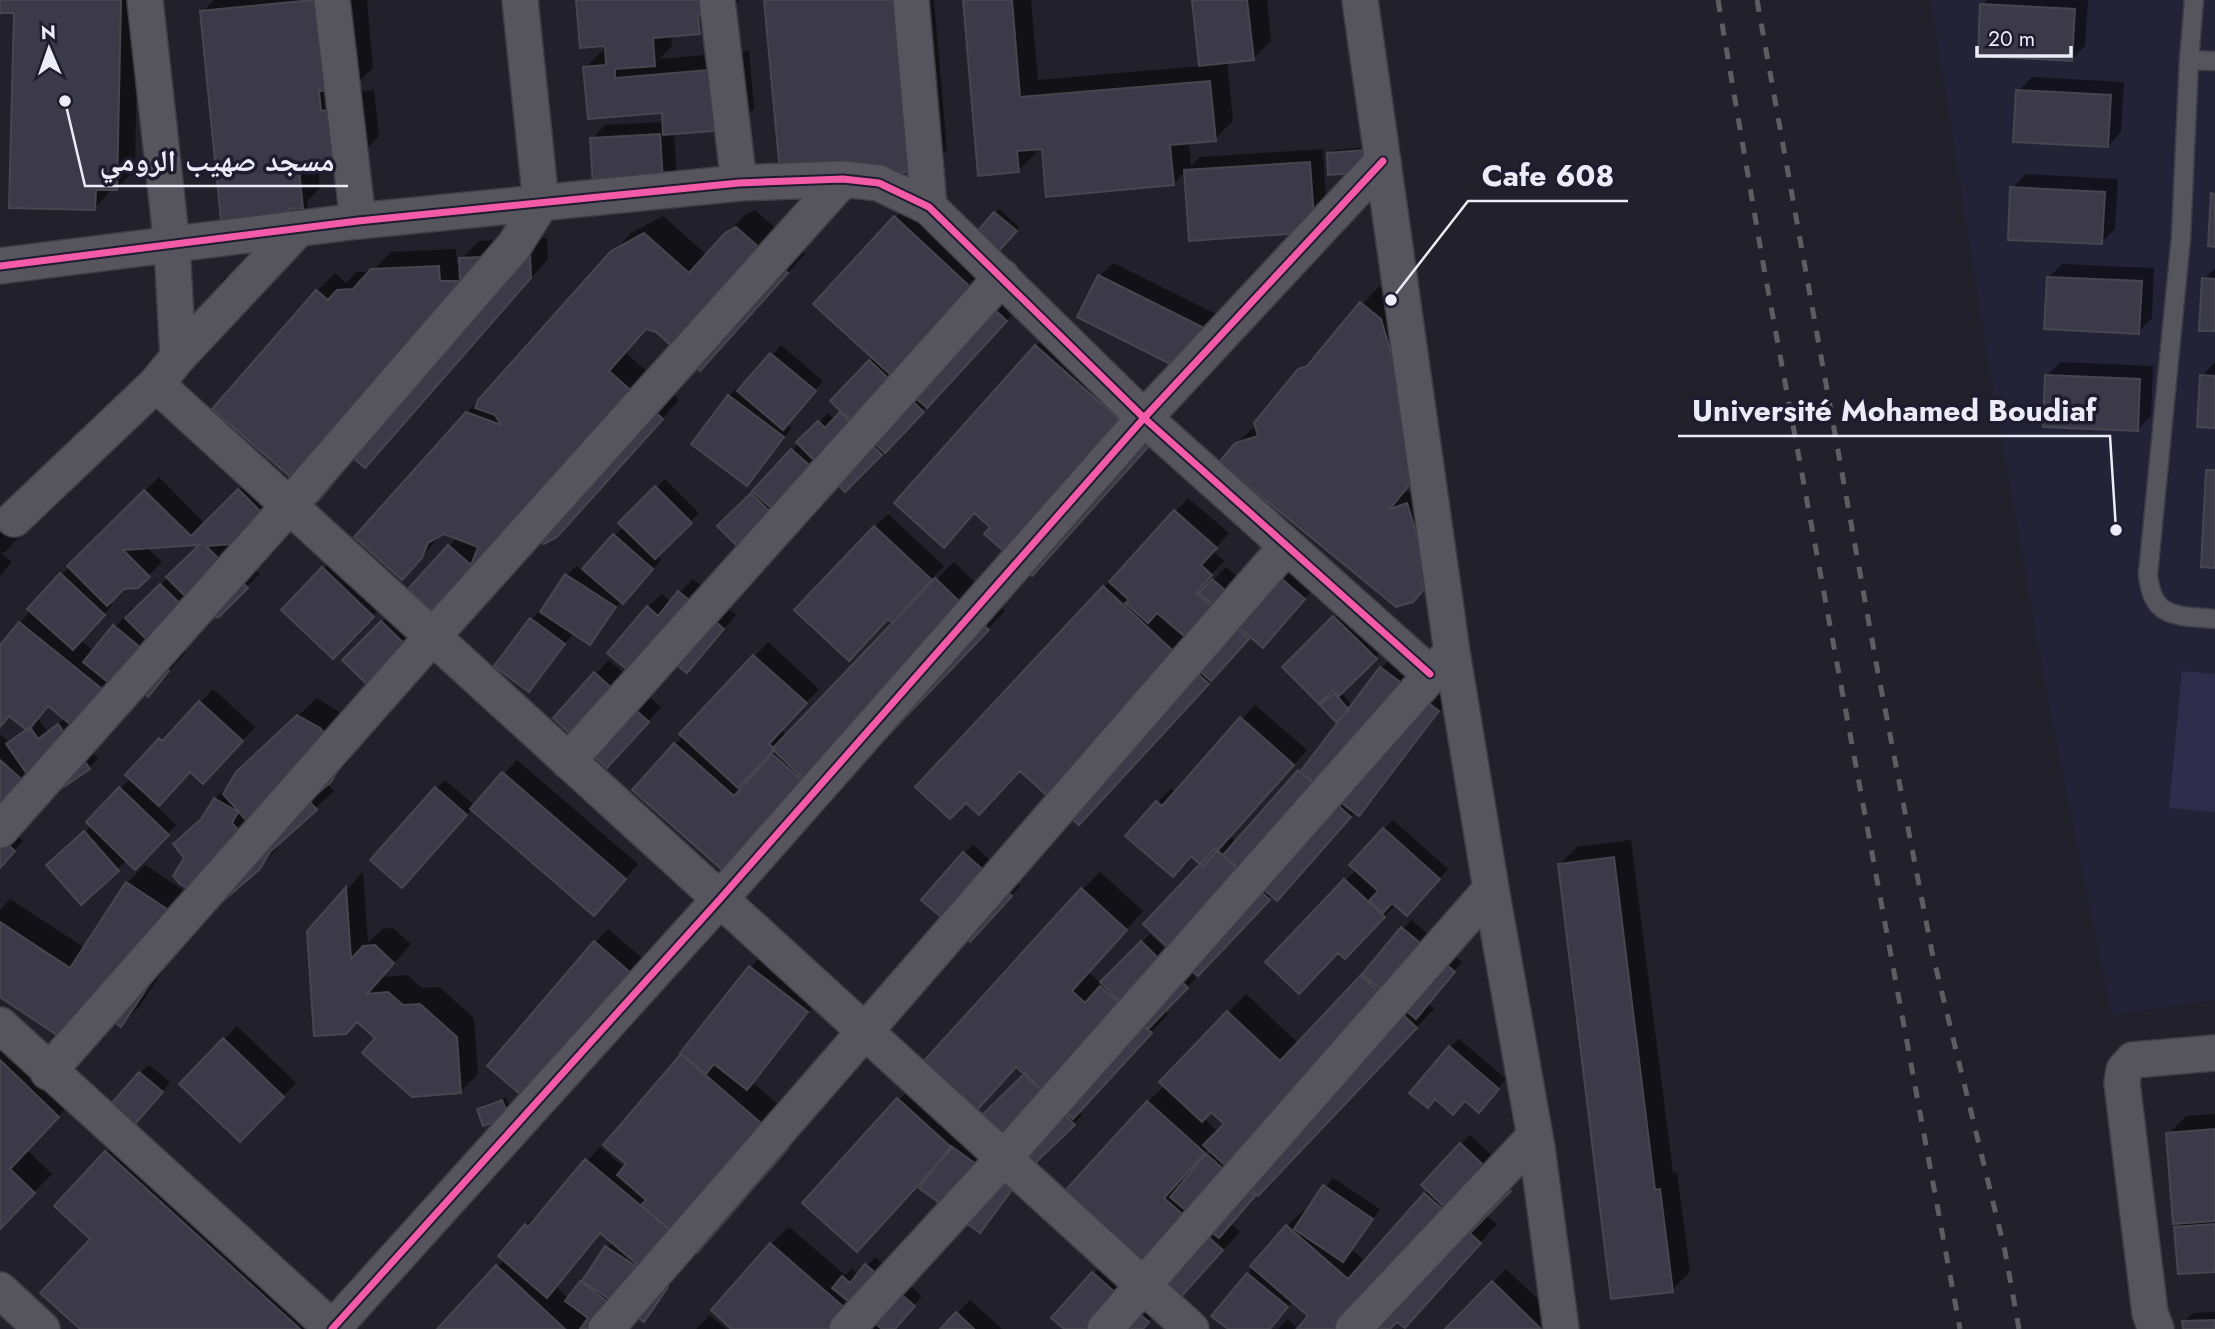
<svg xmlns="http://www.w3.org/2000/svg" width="2215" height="1329" font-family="Jost,'Noto Naskh Arabic',sans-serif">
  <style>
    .built { fill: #242237 }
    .green { fill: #302c4c }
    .shadow { fill: #0007; fill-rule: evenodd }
    .building { fill: #3c3a48; stroke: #47464f; stroke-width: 2 }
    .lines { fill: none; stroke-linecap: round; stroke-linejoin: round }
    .service-casing { stroke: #3f3d46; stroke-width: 21 }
    .minor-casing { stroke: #3f3d46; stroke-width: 38 }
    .service { stroke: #56555e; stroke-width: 18 }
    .minor { stroke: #56555e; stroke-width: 35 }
    .rail { stroke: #5e5d64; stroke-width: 5; stroke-dasharray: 12 12; stroke-linecap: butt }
    .cycleway-casing { stroke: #1e1c2e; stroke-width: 11 }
    .cycleway { stroke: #f35aa7; stroke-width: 7 }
    .leader { fill: none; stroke: #ecebf8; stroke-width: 2.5 }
    .callout-dot { fill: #ecebf8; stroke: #1e1c2e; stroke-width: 2.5 }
    .callout-label { font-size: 30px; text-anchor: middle; font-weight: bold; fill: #ecebf8; stroke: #1e1c2e; stroke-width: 7; stroke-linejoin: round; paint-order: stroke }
  </style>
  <rect width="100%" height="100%" fill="#22202a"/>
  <!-- built -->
  <path class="built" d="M1931 0H2215V1000L2112 1015 2049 706 1987 354Z"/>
  <!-- green -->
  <path class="green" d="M2182 671 2215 674V812L2169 808Z"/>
  <!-- shadow -->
  <path class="shadow" d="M0 0H138L135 170 117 188H113L95 208 15 12 0 11Z
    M214 0H367L373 68 355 86 338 94 374 90 379 136 361 154 340 156 332 164 318 166 320 188 307 201 308 214 290 232 202 12Z
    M578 0H739L728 11 717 15 699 33 671 35 672 46 659 59 749 51 754 109 736 127 674 133 677 181 592 139 605 125 664 122 663 111 585 68 603 50 607 49 606 45Z
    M767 0H934L947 150 929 168Z
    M965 0H1031L1038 80 1201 66 1194 0H1267L1271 41 1253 59 1227 61 1233 121 1215 139 1189 141 1191 166 1200 157 1323 149 1327 217 1186 171 1173 184 1044 147 1036 148V153L1018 171Z
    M1987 0H2088L2085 46 2072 59 1982 5Z
    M2032 77 2124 82 2121 132 2108 146 2018 91Z
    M1369 147 1370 166 1328 154 1333 150Z
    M2026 174 2118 179 2115 229 2102 242 2012 188Z
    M913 200 1024 302 894 442 845 490 835 480 798 522 720 526 828 413 835 420 843 411 833 401 874 358 895 218Z
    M999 209 1019 227 996 252 977 234Z
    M755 210 805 254 700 369 657 331 647 327 625 352 679 400 575 517 530 537 470 608 449 546 457 538 441 534 420 560 467 413 631 233 663 216 707 255 745 215Z
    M547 238 548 259 383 448 365 466 350 453 351 463 318 498 317 291 335 273 346 283 356 272H371L391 252 456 249 457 264H461V259L479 241Z
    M1113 263 1218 315 1198 355 1100 276Z
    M2062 264 2154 268 2152 318 2138 332 2048 278Z
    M2215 268V330L2204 279Z
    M249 276 222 304 221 281 225 277Z
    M1379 286 1398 301 1435 455 1404 493 1425 487 1448 561 1236 444 1256 425 1299 371 1318 352 1322 350Z
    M1054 329 1165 427 1032 574 993 527 975 512 961 528 1036 346Z
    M781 345 823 381 786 424 792 428 747 483 729 396 738 387 741 389Z
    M2061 362 2153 366 2151 416 2137 430 2047 375Z
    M2215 362V426L2202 376Z
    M159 477 205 524 252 477 286 510 229 543 260 574 218 615 208 616 173 641 186 652 148 695 142 690 74 726 98 759 89 768 0 808V734L10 743 27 729 11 715 0 727V647L61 575ZM203 542 135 611 132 608 94 651 80 640 112 605 109 602 123 588 137 587 162 562 146 547ZM50 705 66 718 47 731 38 718Z
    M665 479 699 513 657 555 661 560 631 593 621 601 599 634 590 643 574 632 528 690 497 665 532 619 540 610 542 612 567 575 576 566 583 571 624 526 621 523Z
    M1188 498 1229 533 1213 551 1224 561 1208 578 1212 581 1226 567 1242 580 1273 546 1317 584 1276 632 1251 635 1097 805 1104 587Z
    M888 514 944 566 929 582 931 584 954 562 1005 611 843 781 764 871 675 744 684 736 682 734 768 642 819 689 781 729 786 736 895 622 888 617 875 527ZM773 748 776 751 752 779 748 775Z
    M0 515 22 534 5 552H0L12 562 0 576Z
    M332 560 381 607 332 657 284 610Z
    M693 579 736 615 687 671 665 652 648 607 662 594 671 602Z
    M1343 609 1384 649 1341 692 1351 704 1336 720 1322 705 1337 692 1285 667Z
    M391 613 429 650 344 660Z
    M1394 655 1451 696 1373 800 1359 814 1356 811 1290 886 1272 895 1212 960 1202 864 1192 855 1128 836 1171 788 1176 793 1255 705 1307 750 1230 836 1236 842 1312 758 1381 668Z
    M609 660 661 707 621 752 555 718Z
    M213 689 255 727 217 768 191 770 148 793 146 796 176 825 135 867 127 860 82 902 57 856 92 826 88 822 131 778 160 740 174 726 176 728Z
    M317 698 338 711 362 739 348 762 327 783 334 791 284 836 277 849 259 867 187 857 175 844 206 815 215 799 256 755Z
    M517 760 638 864 607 900 472 809 410 877 437 788 445 780 475 806Z
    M1393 820 1448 869 1415 905 1396 904 1345 957 1339 950 1267 962 1357 869 1384 829Z
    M0 821 23 841 0 867Z
    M1631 840 1673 1173 1677 1172 1690 1272 1672 1290 1559 865 1577 847Z
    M973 845 1020 886 979 931 964 854Z
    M145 865 206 905 139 1007 121 1025 111 1018 0 995V910L10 899 85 948 127 883Z
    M363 872 368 943 382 929 393 928 411 944 382 977 407 975 422 988 439 987 474 1018 478 1074 460 1092 378 1038 309 932Z
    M1100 872 1143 911 1088 972 1101 983 1150 934 1196 978 1164 1010 1168 1014 1079 1111 1082 1115 1033 1163 1026 1074 1082 890Z
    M1411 920 1462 962 1428 1003 1434 1009 1276 1176 1257 1193 1231 1224 1240 1232 1179 1297 1148 1102 1165 1085 1162 1082 1246 994 1299 1044 1365 974ZM1211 1110 1226 1123 1218 1132 1203 1118ZM1209 1148 1212 1151 1185 1182 1181 1179Z
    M608 929 643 959 538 1082 595 943Z
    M764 953 821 998 752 1082 805 1128 715 1232 671 1277 674 1279 652 1311 644 1320 621 1305 603 1329H439L504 1260 526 1225 540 1212 542 1213 600 1147 625 1168 628 1164 605 1145 684 1054 751 967ZM601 1231 613 1241 569 1299 556 1286Z
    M0 1024 76 1098 27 1150 52 1174 0 1227Z
    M237 1026 296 1083 240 1140 182 1084Z
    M1459 1039 1506 1079 1487 1102 1450 1047Z
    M149 1065 170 1082 143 1114 140 1073Z
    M912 1086 1019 1181 980 1231 945 1155 899 1100Z
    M506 1097 512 1112 479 1109 483 1105Z
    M2215 1114V1270L2176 1227 2182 1222 2168 1134 2186 1116Z
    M124 1134 338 1329H82L93 1239 56 1206Z
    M1470 1135 1519 1181 1486 1215 1497 1224 1422 1308 1398 1320 1390 1329H1299L1311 1316 1293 1300 1269 1329H1230L1248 1274 1287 1226 1305 1209 1308 1211 1333 1178 1380 1209 1352 1250 1366 1262 1429 1190 1423 1184Z
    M789 1227 845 1275 852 1269 859 1275 875 1257 922 1296 894 1329H733L771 1244Z
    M1107 1259 1161 1307 1142 1329H1066L1054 1318Z
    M1506 1269 1556 1316 1544 1329H1448Z
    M970 1300 1002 1329H942Z
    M2215 1312V1329H2185L2184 1322 2193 1313Z
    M710 1315 726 1329H696Z
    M1288 1319 1296 1327 1294 1329H1278Z"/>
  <!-- building -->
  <path class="building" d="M0 0H121L117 190H96L95 210 9 208 14 13H0Z
    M312 0H348L356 88 319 91 321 111 357 107 362 156 332 159V166L299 169 303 208 289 209 291 234 223 240 200 11Z
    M576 0H728L729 12 698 15 700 34 653 38 655 66 615 69V78L732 68 737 129 663 135 662 113 588 119 583 67 606 65 605 46 580 48Z
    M764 0H915L930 170 781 183Z
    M963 0H1012L1020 97 1210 81 1216 141 1170 145 1174 185 1046 197 1042 149 1017 151 1019 172 978 176Z
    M1192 0H1247L1254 60 1199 66Z
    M1980 4 2075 9 2072 61 1978 56Z
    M2016 90 2111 95 2108 147 2013 142Z
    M660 134 664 197 594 201 590 138Z
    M1365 150 1367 172 1328 175 1327 153Z
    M1310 162 1315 232 1189 241 1184 170Z
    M2010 187 2105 192 2102 244 2008 240Z
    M2211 193 2215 194V247L2208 246Z
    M994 212 1017 231 996 254 974 235Z
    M894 216 1007 321 927 408 813 304Z
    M736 227 788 273 700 371 656 332 646 329 609 371 663 419 557 537 544 544 528 539 452 629 408 589 448 545 471 565 478 547 444 534 428 543 422 558 402 580 354 537 466 412 501 425 495 415 475 408 478 400 611 251 644 233 689 273 725 233Z
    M530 255 531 278 365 468 331 439 334 482 318 501 212 409 316 290 328 300 337 290 353 289 371 269 439 266 440 281H460L459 258Z
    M1098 275 1206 329 1184 371 1077 317Z
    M2047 277 2142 281 2139 334 2044 329Z
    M2202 278 2215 279V331H2199Z
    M1360 302 1381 319 1400 384 1396 388 1402 409 1399 413 1418 474 1390 509 1407 503 1431 581 1413 602 1396 607 1219 462 1235 443 1258 436 1254 423 1298 369 1307 366Z
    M1035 345 1149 446 1032 576 984 534 990 527 974 513 944 548 894 503Z
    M770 353 816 391 783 430 737 391Z
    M869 360 924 412 885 453 830 401Z
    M2045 375 2140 379 2138 431 2043 427Z
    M2200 375 2215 376V428L2197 427Z
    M728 395 784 437 747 486 691 444Z
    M840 412 882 455 845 492 796 442 818 421 825 428Z
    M791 449 832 485 794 528 752 491Z
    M2206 470H2215V568L2201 567Z
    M655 486 692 523 655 559 618 523Z
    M238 489 273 524 274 541 206 546 248 588 219 617 207 618 166 577 199 545 123 550 150 577 138 588 124 589 107 606 67 566 144 490 191 536Z
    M751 493 791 533 760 569 717 526Z
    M1174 510 1217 548 1201 565 1212 575 1196 593 1249 639 1211 681 1179 653 1190 641 1157 613 1148 623 1125 603 1129 600 1109 582Z
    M874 526 932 580 892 623 888 619 849 661 794 610Z
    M613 534 653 569 623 604 582 569Z
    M1258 558 1305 599 1263 648 1199 593 1212 579 1228 593Z
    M322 567 374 617 333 659 281 610Z
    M60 573 105 615 73 650 27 609Z
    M565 574 616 607 590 645 540 612Z
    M935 578 989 630 826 800 772 749Z
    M160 584 197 620 162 655 125 618Z
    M1103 586 1209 684 1079 825 1020 771 979 815 966 803 950 819 915 787Z
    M678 591 724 629 687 673 663 654 641 681 607 653 647 606 658 616Z
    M1333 616 1377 659 1339 696 1333 690 1319 704 1282 667Z
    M530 618 565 644 529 692 494 666Z
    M381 621 421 660 382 699 342 660Z
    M19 622 107 693 113 686 83 662 113 625 169 671 148 697 141 691 96 745 48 706 28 731 9 716 0 727V645Z
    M753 655 807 703 769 744 775 749 738 788 679 734Z
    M1380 667 1439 711 1359 816 1300 772Z
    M594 672 649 722 607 768 553 718Z
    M1334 693 1349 710 1336 722 1320 705Z
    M199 701 243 741 203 784 190 772 159 806 125 775 159 738 162 741Z
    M297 715 320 728 345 758 331 782 309 801 317 810 270 852 260 869 217 906 180 884 173 876 184 858 173 844 201 819 214 798 238 812 232 823 254 848 260 836 223 794 236 772Z
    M1240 717 1294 765 1203 867 1191 856 1173 877 1125 836 1156 801 1162 806Z
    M58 724 90 769 62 788 54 776 37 788 6 744 30 727 38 739Z
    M674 743 734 796 772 754 826 801 746 891 632 790Z
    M0 760 48 803 23 831 0 810Z
    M1298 770 1351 817 1277 901 1223 855Z
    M502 772 626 879 594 916 470 809Z
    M119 787 169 835 135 870 86 822Z
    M435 787 467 815 402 888 370 860Z
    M1383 828 1440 879 1407 916 1392 903 1383 913 1369 901 1378 891 1349 865Z
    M84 831 119 871 81 905 46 865Z
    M0 837 15 851 0 868Z
    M1215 848 1270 900 1198 976 1143 924Z
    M963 852 1012 896 970 942 921 900Z
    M1614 857 1655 1190 1660 1189 1673 1292 1611 1299 1558 864Z
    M1344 879 1385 917 1345 959 1338 953 1299 994 1265 962Z
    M126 882 190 924 121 1027 107 1017 84 1053 0 997V922L70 968Z
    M346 887 351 959 363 946 375 945 394 963 367 994 388 992 403 1005 420 1004 457 1037 461 1093 412 1097 362 1053 375 1038 357 1022 346 1034 314 1036 307 931Z
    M1081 888 1127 930 1072 991 1085 1003 1100 986 1152 1033 1073 1119 1016 1067 977 1110 923 1062Z
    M1401 927 1455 972 1416 1019 1362 974Z
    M594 941 631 973 525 1098 487 1066Z
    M1141 941 1188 988 1148 1029 1100 982Z
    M749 966 808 1012 747 1090 714 1064 706 1074 680 1053Z
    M1361 975 1417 1028 1258 1196 1203 1145 1224 1124 1211 1112 1202 1122 1159 1082 1227 1011 1280 1061Z
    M223 1038 284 1097 240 1142 179 1084Z
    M1449 1046 1499 1089 1479 1113 1465 1101 1453 1115 1435 1099 1428 1108 1409 1093Z
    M681 1054 789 1147 697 1253 641 1205 646 1200 617 1175 626 1164 603 1145Z
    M0 1060 59 1117 10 1169 35 1193 0 1229Z
    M139 1072 163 1092 134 1125 111 1104Z
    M1025 1073 1075 1125 1033 1165 983 1114Z
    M897 1098 952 1148 857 1252 802 1203Z
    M502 1100 509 1117 483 1126 477 1109Z
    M1147 1101 1205 1153 1164 1198 1223 1250 1179 1299 1062 1194Z
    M2215 1129V1221L2173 1224 2166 1133Z
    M1460 1143 1511 1191 1471 1232 1421 1185Z
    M951 1146 1012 1190 980 1233 919 1188Z
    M105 1151 300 1329H80L40 1293 90 1239 54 1206Z
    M1206 1154 1255 1196 1219 1238 1170 1197Z
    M585 1159 695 1251 664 1287 600 1233 547 1298 498 1256 525 1224 528 1227Z
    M1323 1185 1373 1219 1343 1262 1294 1229Z
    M1424 1193 1481 1243 1405 1328 1397 1322 1390 1329H1297L1308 1316 1250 1266 1286 1225 1348 1279Z
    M2215 1224V1272L2178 1274 2174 1227Z
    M770 1243 869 1329H731L711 1310Z
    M605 1246 668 1287 644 1322 582 1281Z
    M865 1264 915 1306 895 1329H882L832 1288 842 1276 850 1283Z
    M496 1265 565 1329H437Z
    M1092 1272 1149 1322 1143 1329H1064L1051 1318Z
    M1247 1273 1288 1307 1270 1329H1228L1211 1316Z
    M580 1281 617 1309 602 1329H580L588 1318 565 1301Z
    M1492 1281 1541 1329H1445Z
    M956 1312 974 1329H940Z
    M2215 1320V1329H2183L2182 1321Z"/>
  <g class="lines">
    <defs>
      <path id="service" d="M2194 0 2189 60 2181 237 2148 574C2152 620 2177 615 2215 619
        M2189 60 2215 61"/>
      <path id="minor" d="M145 0 172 246 178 357
        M332 0 358 221
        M717 0 739 183
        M911 0 929 207
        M1360 0 1452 652 1491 889 1537 1148 1561 1329
        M0 266 358 221 739 183 843 179 879 183 929 207 1144 418 1430 674
        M156 384 1191 1329
        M14 519 156 384 178 357 298 229
        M568 761 1002 277
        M0 830 289 506 514 246 541 203 520 0
        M0 1025 333 1329
        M48 1072 432 637 843 179
        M0 1290 42 1329
        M332 1329 720 899 1144 418 1383 161
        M606 1329 1286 547
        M847 1329 1004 1158 1446 658
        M1105 1329 1491 889
        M1353 1329 1535 1136
        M2156 1329 2150 1313 2122 1083 2124 1070 2133 1060 2215 1053"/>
    </defs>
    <!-- service casing -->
    <use href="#service" class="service-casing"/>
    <!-- minor casing -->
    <use href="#minor" class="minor-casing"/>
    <!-- service -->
    <use href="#service" class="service"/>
    <!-- minor -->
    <use href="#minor" class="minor"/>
    <!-- rail -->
    <path class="rail" d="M1718 0 1763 263 1960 1329
      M1757 0 1876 662 1932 952 2005 1251 2019 1329"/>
    <defs>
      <path id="cycleway" d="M0 266 358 221 739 183 843 179 879 183 929 207 1144 418 1430 674
        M332 1329 720 899 1144 418 1383 161"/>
    </defs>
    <!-- cycleway casing -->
    <use href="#cycleway" class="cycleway-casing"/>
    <!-- cycleway -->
    <use href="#cycleway" class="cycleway"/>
  </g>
  <!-- callouts -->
  <path class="leader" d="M65 101L85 186H348M1391 300L1468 201H1628M2116 530L2110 436H1678"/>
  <g class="callout-dot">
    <circle cx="65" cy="101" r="7"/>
    <circle cx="1391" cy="300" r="7"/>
    <circle cx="2116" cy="530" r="7"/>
  </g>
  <g class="callout-label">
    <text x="217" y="171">مسجد صهيب الرومي</text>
    <text x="1548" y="186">Cafe 608</text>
    <text x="1894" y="421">Université Mohamed Boudiaf</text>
  </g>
  <!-- north arrow -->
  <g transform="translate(49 49) rotate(358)" stroke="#1e1c2e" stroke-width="5" paint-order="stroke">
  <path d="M0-5L12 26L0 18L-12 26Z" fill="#ecebf8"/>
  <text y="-10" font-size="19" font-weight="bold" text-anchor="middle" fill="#ecebf8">N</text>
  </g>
  <!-- scale -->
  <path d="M1977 46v10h94v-10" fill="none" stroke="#ecebf8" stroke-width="3.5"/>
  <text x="1988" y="46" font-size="21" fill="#ecebf8" stroke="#1e1c2e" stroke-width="5" paint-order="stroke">20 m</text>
</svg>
